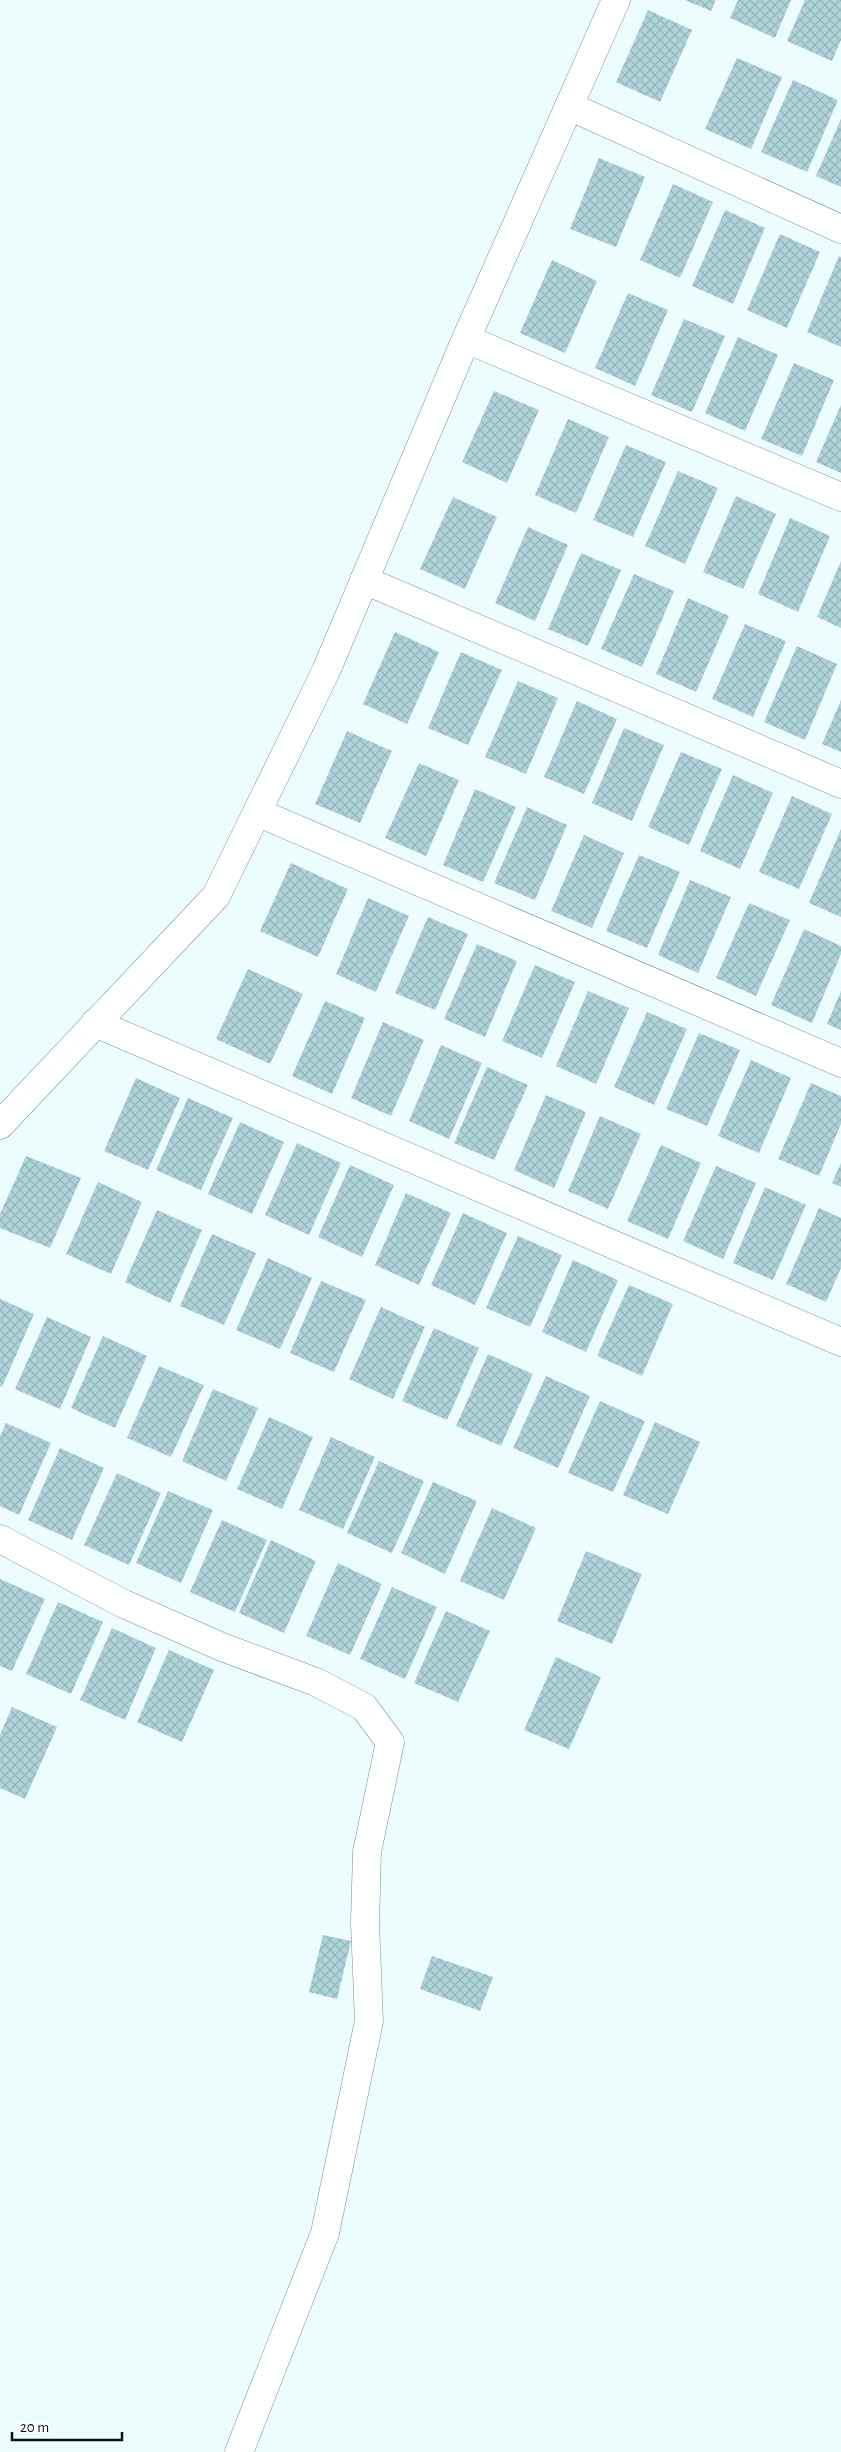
<svg xmlns="http://www.w3.org/2000/svg" width="841" height="2452" font-family="'Alegreya Sans',sans-serif">
  <style>
    .building { fill: url(#building-cross-hatch) }
    .lines { fill: none; stroke-linecap: round; stroke-linejoin: round }
    .minor-casing { stroke: #70949a; stroke-width: 29 }
    .minor { stroke: #fff; stroke-width: 28 }
  </style>
  <defs>
    <pattern id="building-cross-hatch" width="8" height="8" patternUnits="userSpaceOnUse" patternTransform="scale(1.25)"><rect width="8" height="8" fill="#aed4da"/><path d="M0 0l8 8M0 8l8-8" fill="none" stroke="#94b5ba"/></pattern>
  </defs>
  <rect width="100%" height="100%" fill="#edfcff"/>
  <!-- building -->
  <path class="building" d="M685 0H716L711 11Z
    M738 0H791L775 38 730 18Z
    M805 0H841V40L832 61 787 41Z
    M648 10 692 30 660 102 616 82Z
    M737 58 782 77 751 149 705 129Z
    M793 80 838 100 807 172 761 152Z
    M841 119V187L816 176Z
    M599 158 645 177 616 247 570 229Z
    M673 184 713 202 680 278 640 260Z
    M725 210 765 228 733 304 692 286Z
    M780 234 820 252 787 328 747 310Z
    M839 256 841 257V347L807 332Z
    M552 260 597 281 565 353 520 333Z
    M628 293 668 310 635 386 595 368Z
    M684 319 725 336 692 412 651 395Z
    M738 337 778 355 745 431 705 413Z
    M794 363 834 380 802 456 761 439Z
    M494 391 539 410 507 483 462 462Z
    M841 405V473L816 462Z
    M568 419 609 437 576 513 535 495Z
    M626 445 666 462 633 537 593 520Z
    M678 471 718 488 685 564 645 546Z
    M736 496 776 514 743 589 703 572Z
    M453 497 497 517 465 589 420 569Z
    M790 518 830 536 798 612 758 594Z
    M528 527 568 545 535 621 495 603Z
    M581 553 621 570 588 646 548 629Z
    M841 561V628L817 617Z
    M634 574 674 591 642 667 601 649Z
    M688 598 729 616 696 692 656 674Z
    M745 624 786 641 753 717 712 699Z
    M395 632 439 652 407 724 363 704Z
    M797 646 837 664 805 740 764 722Z
    M461 652 502 670 468 745 428 728Z
    M518 681 558 698 526 774 485 757Z
    M841 700V752L822 744Z
    M577 701 617 719 584 794 544 777Z
    M624 728 664 745 632 821 592 803Z
    M347 731 392 751 360 823 315 804Z
    M681 752 722 769 689 845 648 827Z
    M419 763 459 780 426 856 385 838Z
    M733 775 773 793 740 869 700 851Z
    M475 789 516 807 483 882 443 865Z
    M792 796 832 814 799 889 759 872Z
    M527 807 567 825 535 900 494 883Z
    M841 829V917L809 903Z
    M584 835 624 853 592 928 551 911Z
    M639 855 680 872 647 948 606 931Z
    M291 863 348 889 318 957 260 931Z
    M690 880 731 897 698 973 658 955Z
    M368 898 409 916 376 992 336 974Z
    M749 903 790 920 756 996 716 978Z
    M428 917 468 934 435 1010 395 993Z
    M804 929 841 946V954L812 1023 771 1005Z
    M477 944 517 961 485 1037 444 1019Z
    M535 965 575 982 542 1058 502 1041Z
    M248 969 303 994 270 1064 216 1039Z
    M588 991 629 1008 596 1084 556 1066Z
    M841 991V1030L827 1024Z
    M325 1001 365 1018 332 1094 292 1076Z
    M647 1012 687 1029 654 1105 614 1087Z
    M383 1022 424 1040 391 1116 351 1098Z
    M699 1033 740 1050 707 1126 666 1109Z
    M441 1045 482 1063 449 1139 409 1121Z
    M751 1060 791 1078 759 1153 718 1136Z
    M487 1067 528 1085 494 1160 454 1143Z
    M136 1078 180 1098 148 1170 104 1151Z
    M811 1083 841 1096V1124L819 1176 778 1159Z
    M546 1095 586 1112 554 1188 514 1170Z
    M188 1098 233 1118 201 1190 156 1170Z
    M600 1116 641 1134 608 1209 568 1191Z
    M240 1122 284 1142 252 1214 208 1194Z
    M297 1143 341 1163 309 1235 265 1215Z
    M661 1145 701 1163 668 1239 627 1221Z
    M26 1156 81 1178 50 1248 0 1228V1214Z
    M841 1163V1187L832 1183Z
    M350 1165 394 1185 362 1257 318 1237Z
    M716 1166 756 1183 723 1259 683 1241Z
    M98 1182 142 1202 111 1274 66 1254Z
    M765 1187 806 1205 773 1280 733 1263Z
    M406 1193 451 1213 419 1285 375 1265Z
    M819 1208 841 1218V1268L826 1302 786 1284Z
    M157 1210 202 1230 170 1303 125 1282Z
    M463 1213 507 1233 475 1305 431 1285Z
    M212 1234 256 1253 224 1325 180 1306Z
    M518 1236 562 1255 530 1327 486 1308Z
    M268 1258 312 1278 280 1349 236 1330Z
    M573 1260 618 1280 586 1352 542 1332Z
    M321 1281 366 1300 334 1372 290 1353Z
    M629 1285 673 1304 642 1376 597 1356Z
    M0 1299 34 1314 2 1387 0 1386Z
    M381 1307 425 1327 393 1399 349 1379Z
    M47 1317 91 1337 60 1409 15 1389Z
    M434 1328 479 1348 447 1420 402 1401Z
    M103 1336 147 1356 115 1428 71 1408Z
    M488 1354 533 1374 501 1446 456 1426Z
    M159 1366 204 1385 171 1457 127 1438Z
    M546 1376 590 1396 558 1468 513 1448Z
    M213 1389 258 1408 226 1481 182 1461Z
    M600 1401 645 1421 613 1492 568 1473Z
    M269 1417 313 1437 282 1509 237 1489Z
    M655 1422 700 1442 668 1514 623 1495Z
    M6 1423 51 1443 19 1515 0 1506V1436Z
    M331 1437 375 1457 343 1529 299 1510Z
    M60 1448 104 1468 72 1540 28 1520Z
    M379 1461 424 1481 392 1553 347 1533Z
    M117 1473 161 1493 129 1565 84 1545Z
    M433 1482 477 1501 445 1574 401 1553Z
    M168 1491 213 1510 181 1583 136 1563Z
    M492 1508 536 1528 504 1600 460 1581Z
    M222 1520 267 1540 235 1612 190 1592Z
    M271 1540 316 1561 284 1633 239 1613Z
    M586 1551 642 1574 612 1644 557 1621Z
    M338 1563 382 1584 350 1655 306 1636Z
    M0 1579 45 1599 12 1671 0 1666Z
    M392 1587 437 1607 405 1679 360 1659Z
    M58 1602 103 1622 71 1694 26 1674Z
    M446 1611 490 1631 458 1702 414 1683Z
    M112 1628 156 1648 125 1720 80 1700Z
    M169 1650 214 1670 182 1742 137 1722Z
    M556 1657 601 1677 569 1749 524 1730Z
    M12 1707 57 1727 25 1799 0 1788V1735Z
    M323 1935 351 1941 337 1999 309 1992Z
    M432 1956 493 1977 480 2011 420 1989Z"/>
  <g class="lines">
    <defs>
      <path id="minor" d="M569 106 841 229
        M466 339 841 497
        M364 580 841 784
        M257 812 841 1063
        M95 1023 841 1342
        M0 1125 216 896 326 671 466 339 616 0
        M0 1539 124 1604 222 1647 316 1682 364 1707 390 1742 367 1852 365 1923 369 2021 325 2233 239 2452"/>
    </defs>
    <!-- minor casing -->
    <use href="#minor" class="minor-casing"/>
    <!-- minor -->
    <use href="#minor" class="minor"/>
  </g>
  <!-- scale -->
  <path d="M12 2432v8h110v-8" fill="none" stroke="#061416" stroke-width="2.5"/>
  <text x="20" y="2432" font-size="15" fill="#061416" stroke="#ffffff" stroke-width="4" paint-order="stroke">20 m</text>
</svg>
